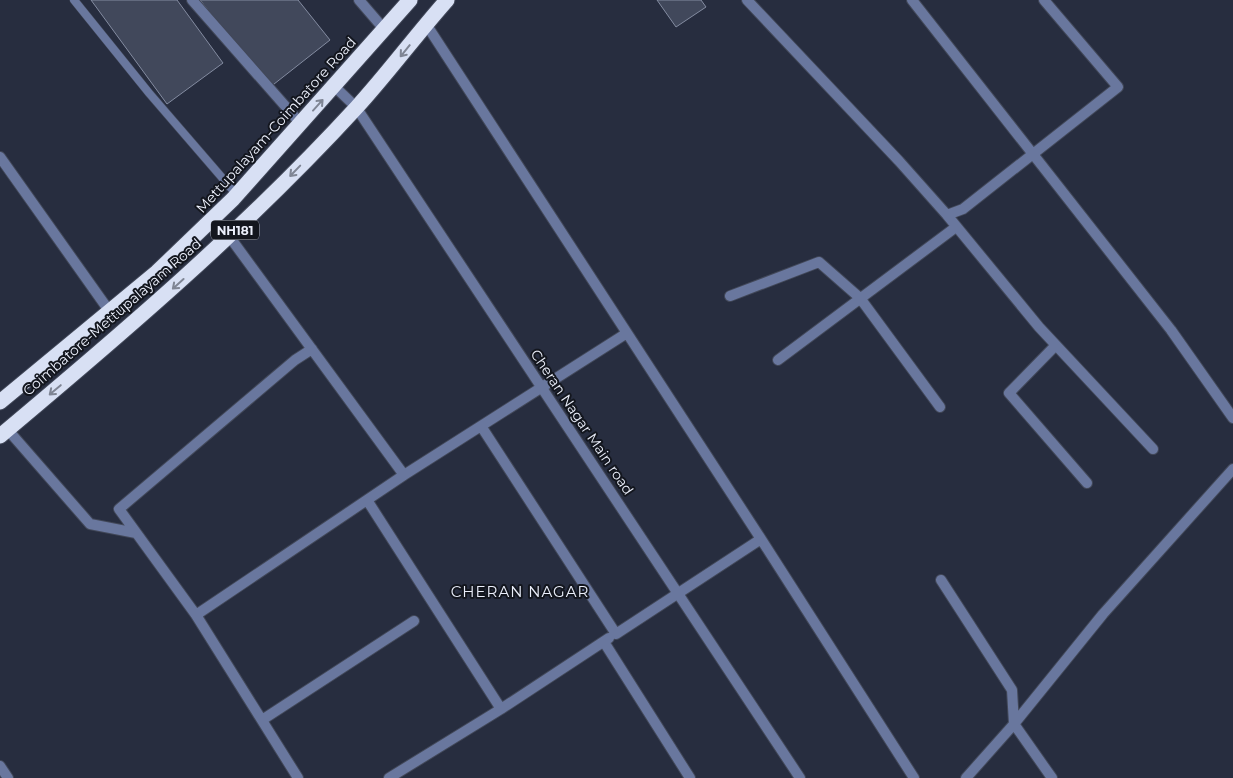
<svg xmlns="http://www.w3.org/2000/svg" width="1233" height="778" font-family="Montserrat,sans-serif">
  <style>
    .building { fill: #41485b; stroke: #848ca1 }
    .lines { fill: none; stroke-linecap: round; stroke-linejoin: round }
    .lane-casing { stroke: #424859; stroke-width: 9 }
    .street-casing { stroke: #424859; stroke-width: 12 }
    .highway-casing { stroke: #424859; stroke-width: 17 }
    .lane { stroke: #69779e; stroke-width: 8 }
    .street { stroke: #69779e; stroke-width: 10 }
    .highway { stroke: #d8e0f4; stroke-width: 15 }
    .oneway { stroke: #7f8594 }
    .labels { text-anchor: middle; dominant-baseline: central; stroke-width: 4; stroke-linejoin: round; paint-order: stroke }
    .shield { fill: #13161e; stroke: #aaaeb9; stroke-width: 1 }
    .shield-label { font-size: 12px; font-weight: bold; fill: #ebeffb }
    .street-label { font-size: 14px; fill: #ebeffb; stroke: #13161e }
    .neighbourhood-label { font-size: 15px; letter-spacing: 1px; fill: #ebeffb; stroke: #13161e }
  </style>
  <rect width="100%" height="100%" fill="#272d3f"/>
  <!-- building -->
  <path class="building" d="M91 0H177L223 63 167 104Z
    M200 0H298L330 40 269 88Z
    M657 0H701L706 7 676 27Z"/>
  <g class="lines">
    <defs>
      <path id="lane" d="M74 0 149 93 237 195"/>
      <path id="street" d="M192 0 301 124
        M359 0 384 29
        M747 0 899 161 947 215 963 209 1118 87 1044 0
        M912 0 1171 330 1233 418
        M426 24 761 539 914 778
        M335 87 356 107 800 778
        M0 157 110 312
        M947 215 1039 327 1153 449
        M229 236 404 475 196 615 298 778
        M730 296 819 262 860 298 940 407
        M1056 345 1009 393 1087 483
        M778 360 956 227
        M481 426 616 634 761 539
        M8 430 90 524 136 533
        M404 475 627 333
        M367 500 501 709 389 778
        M941 580 1012 690 1014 724 1052 778
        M196 615 119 509 295 360 312 349
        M604 642 690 778
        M501 709 609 638
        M262 720 414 621
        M0 766 8 778
        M966 778 1014 724 1103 614 1233 469"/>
      <path id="highway" d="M0 402 157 272 233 199 410 0
        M0 436C124 332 247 227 357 107 388 73 416 35 447 0"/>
    </defs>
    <!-- lane casing -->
    <use href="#lane" class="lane-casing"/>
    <!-- street casing -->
    <use href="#street" class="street-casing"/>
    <!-- highway casing -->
    <use href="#highway" class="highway-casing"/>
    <!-- lane -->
    <use href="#lane" class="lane"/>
    <!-- street -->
    <use href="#street" class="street"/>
    <!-- highway -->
    <use href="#highway" class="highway"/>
  </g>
  <!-- one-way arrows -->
  <defs><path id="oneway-shaft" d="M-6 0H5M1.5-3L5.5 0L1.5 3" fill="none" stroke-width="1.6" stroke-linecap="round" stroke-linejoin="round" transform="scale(1.25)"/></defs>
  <g class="oneway">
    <use href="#oneway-shaft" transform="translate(405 51) rotate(129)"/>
    <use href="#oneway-shaft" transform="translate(318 105) rotate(-48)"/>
    <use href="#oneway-shaft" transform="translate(295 171) rotate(134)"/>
    <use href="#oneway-shaft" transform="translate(178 284) rotate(138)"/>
    <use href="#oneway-shaft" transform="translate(55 390) rotate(140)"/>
  </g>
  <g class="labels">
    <!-- shield labels -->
    <rect class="shield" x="211" y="220.5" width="48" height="19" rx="4"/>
    <g class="shield-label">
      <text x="235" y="230">NH181</text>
    </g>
    <!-- street labels -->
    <g class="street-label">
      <text transform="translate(276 125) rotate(-48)">Mettupalayam-Coimbatore Road</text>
      <text transform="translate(112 317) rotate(-41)">Coimbatore-Mettupalayam Road</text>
      <text transform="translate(582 422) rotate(56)">Cheran Nagar Main road</text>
    </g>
    <!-- neighbourhood labels -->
    <g class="neighbourhood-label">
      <text x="520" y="591">CHERAN NAGAR</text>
    </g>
  </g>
</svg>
